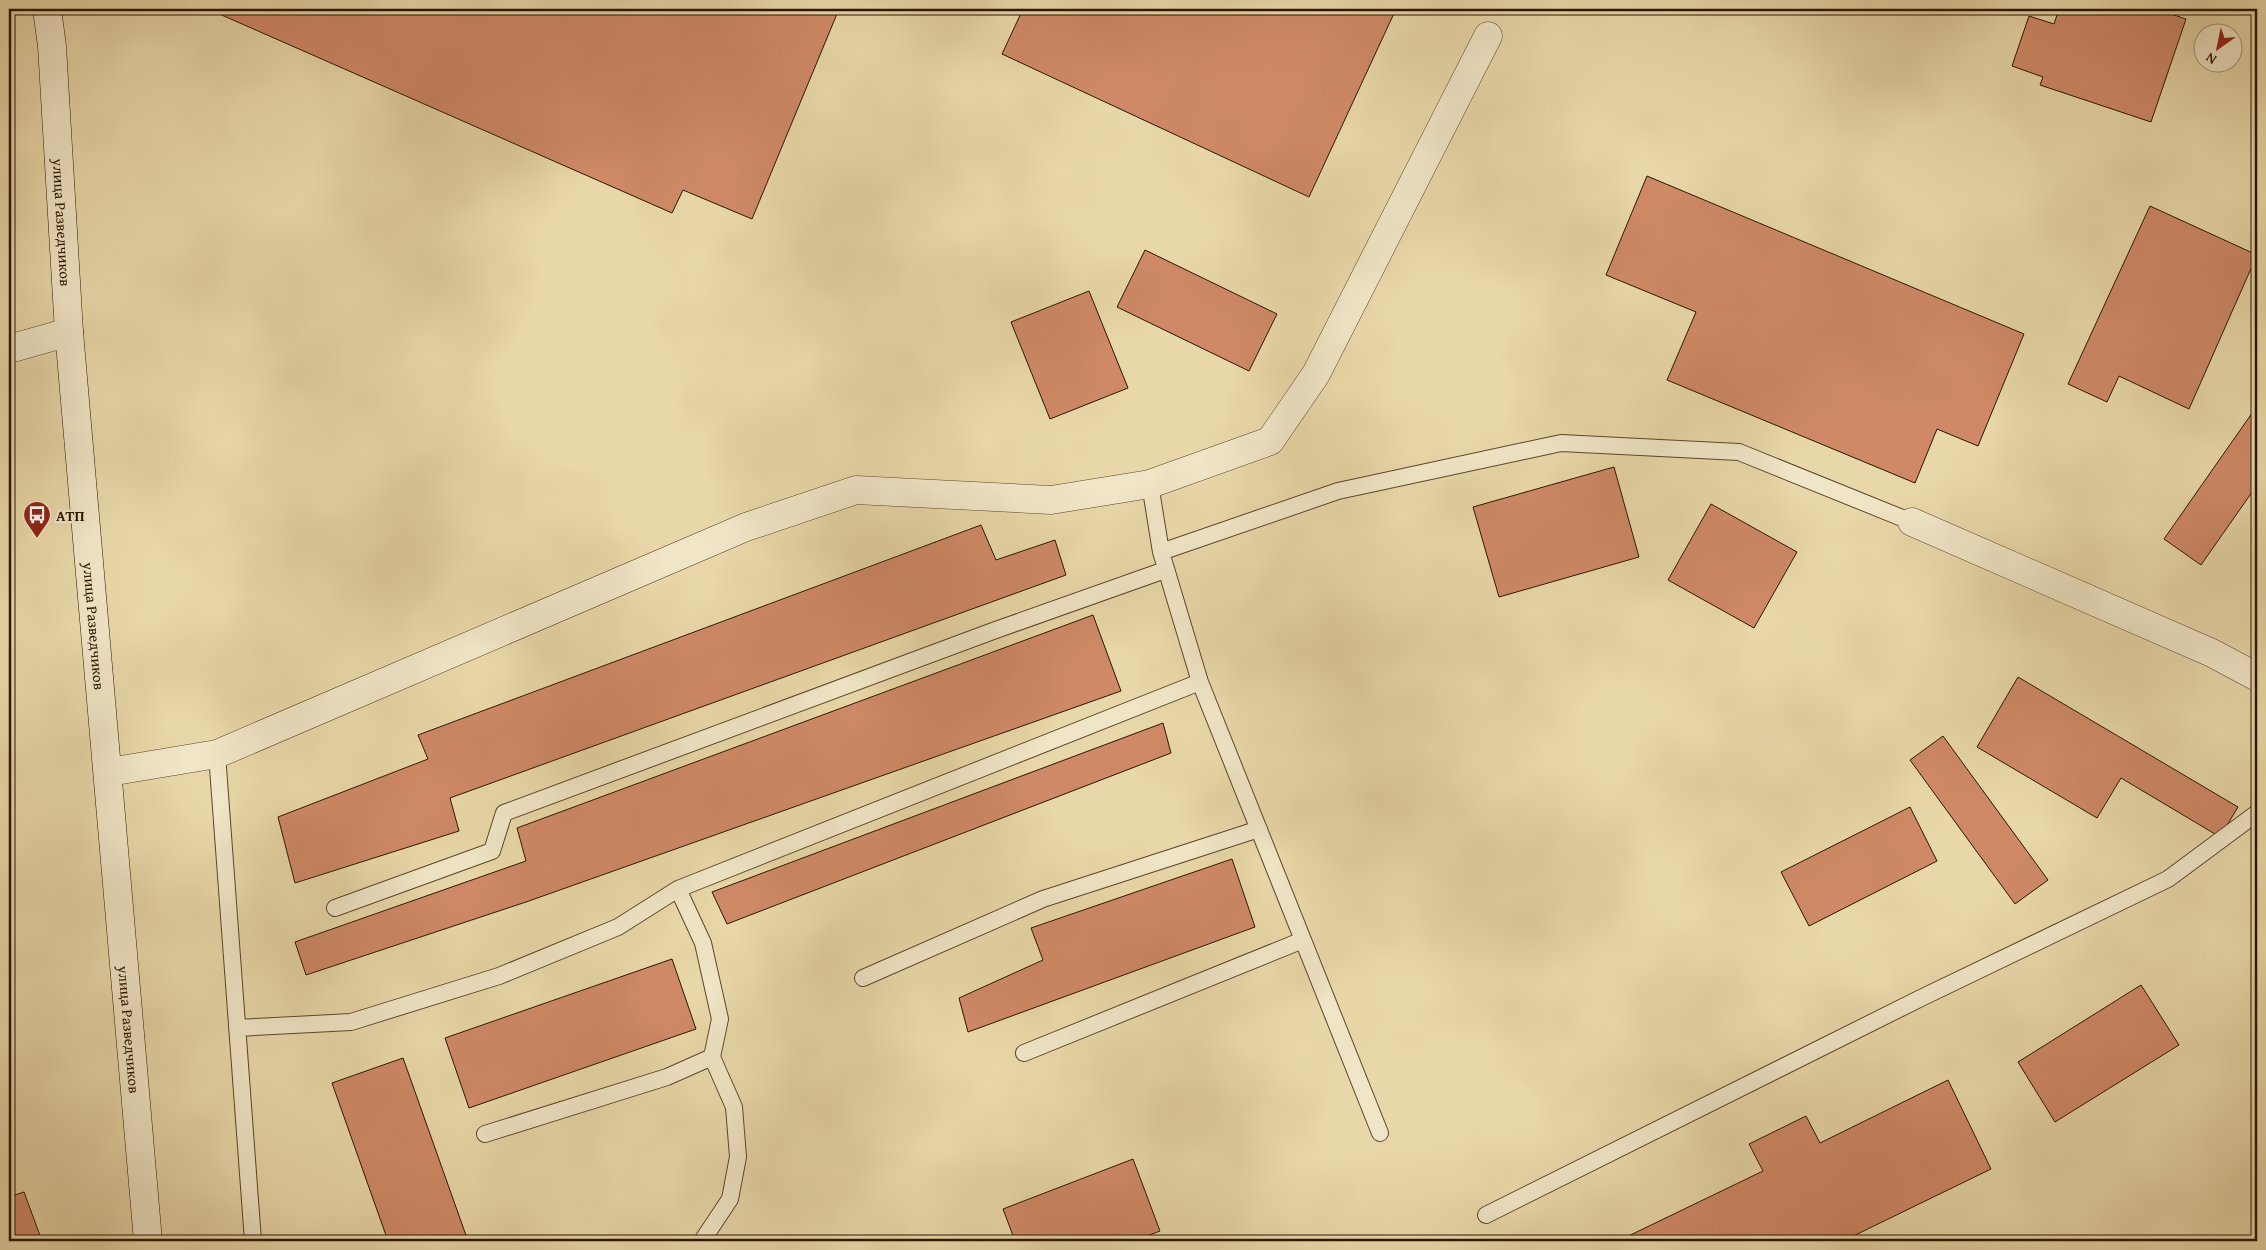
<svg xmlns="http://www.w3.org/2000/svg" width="2266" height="1250" font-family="'Gentium Book Plus',serif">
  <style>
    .building { fill: #cf8967; stroke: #2c1500 }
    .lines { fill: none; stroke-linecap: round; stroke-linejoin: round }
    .lane-casing { stroke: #5b462a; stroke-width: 18 }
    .street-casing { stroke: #5b462a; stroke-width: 29 }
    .secondary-casing { stroke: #2c1500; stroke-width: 29 }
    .lane { stroke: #f0e5c6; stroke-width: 16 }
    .street { stroke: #f0e5c6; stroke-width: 28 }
    .secondary { stroke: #f0e5c6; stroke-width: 28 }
    .labels { text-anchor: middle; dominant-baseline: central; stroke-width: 4.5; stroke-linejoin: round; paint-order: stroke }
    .street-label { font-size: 15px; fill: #2c1500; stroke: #f0e5c6 }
    .poi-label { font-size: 15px; font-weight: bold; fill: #2c1500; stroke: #f0e5c6; text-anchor: start }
  </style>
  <rect width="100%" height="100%" fill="#e8d7a8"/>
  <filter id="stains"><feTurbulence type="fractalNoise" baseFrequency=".004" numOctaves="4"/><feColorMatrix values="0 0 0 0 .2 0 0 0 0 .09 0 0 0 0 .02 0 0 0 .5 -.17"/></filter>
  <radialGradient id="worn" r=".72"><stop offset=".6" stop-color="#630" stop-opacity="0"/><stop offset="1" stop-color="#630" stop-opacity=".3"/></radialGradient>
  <!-- building -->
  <path class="building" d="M208 9H839L752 219 683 190 672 213Z
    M1023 9H1396L1309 197 1002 54Z
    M2059 9H2156L2186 19 2151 122 2040 85 2043 77 2012 66 2029 16 2054 24Z
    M1647 176 2024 334 1978 446 1937 429 1915 483 1667 380 1696 312 1606 275Z
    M2150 206 2257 255 2189 409 2119 376 2107 402 2068 384Z
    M1145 250 1277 314 1249 371 1117 307Z
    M1089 291 1128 388 1050 419 1011 322Z
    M2257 406V485L2201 565 2164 539Z
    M1614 467 1639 557 1499 597 1473 507Z
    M1711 504 1797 552 1754 628 1668 580Z
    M981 525 996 560 1055 540 1066 575 450 798 459 831 295 883 278 817 428 759 418 735Z
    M1093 615 1121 691 526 902 306 975 295 942 526 861 517 828Z
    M2018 677 2238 807 2220 837 2121 778 2097 818 1977 747Z
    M1163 723 1171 753 727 924 712 892Z
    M1943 736 2048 880 2015 904 1910 760Z
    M1910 807 1937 861 1809 926 1781 872Z
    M1232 859 1255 927 968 1032 959 998 1043 960 1031 928Z
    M672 959 696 1029 469 1108 445 1038Z
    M2141 985 2179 1045 2055 1122 2018 1062Z
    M403 1058 468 1241H388L332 1083Z
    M1948 1080 1991 1169 1843 1241H1618L1763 1171 1749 1144 1806 1116 1820 1143Z
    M1133 1159 1160 1231 1134 1241H1015L1003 1209Z
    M24 1192 42 1241H9V1197Z"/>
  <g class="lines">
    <defs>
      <path id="lane" d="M1150 484 1161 552 1200 682 1380 1133
        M1161 552 1338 491 1561 443 1739 452 1912 522
        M217 754 253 1241
        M335 908 492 851 504 813 993 631 1165 570
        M863 978 1043 899 1259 829
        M237 1028 351 1022 499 976 618 927 678 889 1200 682
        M1024 1053 1303 940
        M485 1134 667 1077 712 1057 720 1019 703 943 678 889
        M1486 1215 1921 998 2168 879 2257 813
        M702 1241 730 1199 738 1157 734 1107 712 1057"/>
      <path id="street" d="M9 349 69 332
        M1912 522 2212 653 2257 677
        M109 772 217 754 746 527 856 490 1051 500 1150 484 1270 441 1316 374 1488 36"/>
      <g id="secondary">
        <path id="s1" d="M47 9 52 46 69 332 148 1241"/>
      </g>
    </defs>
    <!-- lane casing -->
    <use href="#lane" class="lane-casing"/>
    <!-- street casing -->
    <use href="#street" class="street-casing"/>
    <!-- secondary casing -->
    <use href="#secondary" class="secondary-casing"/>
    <!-- lane -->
    <use href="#lane" class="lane"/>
    <!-- street -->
    <use href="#street" class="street"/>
    <!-- secondary -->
    <use href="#secondary" class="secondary"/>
  </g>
  <!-- icons -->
  <defs>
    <symbol id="bus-pin" viewBox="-11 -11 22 30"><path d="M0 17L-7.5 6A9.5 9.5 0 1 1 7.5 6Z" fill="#8f2418" stroke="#f0e5c6"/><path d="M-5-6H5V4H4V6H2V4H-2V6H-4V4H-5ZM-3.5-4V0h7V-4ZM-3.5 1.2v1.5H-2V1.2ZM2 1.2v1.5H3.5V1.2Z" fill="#fff"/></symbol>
  </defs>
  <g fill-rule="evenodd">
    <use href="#bus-pin" x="21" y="499" width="32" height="43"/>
  </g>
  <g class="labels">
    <!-- street labels -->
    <g class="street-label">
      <text stroke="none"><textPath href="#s1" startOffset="214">улица Разведчиков</textPath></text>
      <text stroke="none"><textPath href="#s1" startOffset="619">улица Разведчиков</textPath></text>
      <text stroke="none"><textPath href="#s1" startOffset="1024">улица Разведчиков</textPath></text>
    </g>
    <!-- poi labels -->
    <g class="poi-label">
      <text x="56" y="515">АТП</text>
    </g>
  </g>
  <!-- margin -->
  <rect width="2266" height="1250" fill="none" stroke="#e8d7a8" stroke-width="30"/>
  <rect x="10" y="10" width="2246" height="1230" fill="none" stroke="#2c1500" stroke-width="2.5"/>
  <rect x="15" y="15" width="2236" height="1220" fill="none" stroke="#2c1500"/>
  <!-- north arrow -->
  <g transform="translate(2218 48) rotate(213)"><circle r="24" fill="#f0e5c6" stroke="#a29277"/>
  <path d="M0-4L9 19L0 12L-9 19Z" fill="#8f2418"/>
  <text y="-8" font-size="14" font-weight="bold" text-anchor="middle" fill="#2c1500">N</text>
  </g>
  <rect width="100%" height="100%" filter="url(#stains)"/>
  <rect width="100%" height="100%" fill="url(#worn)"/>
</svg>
